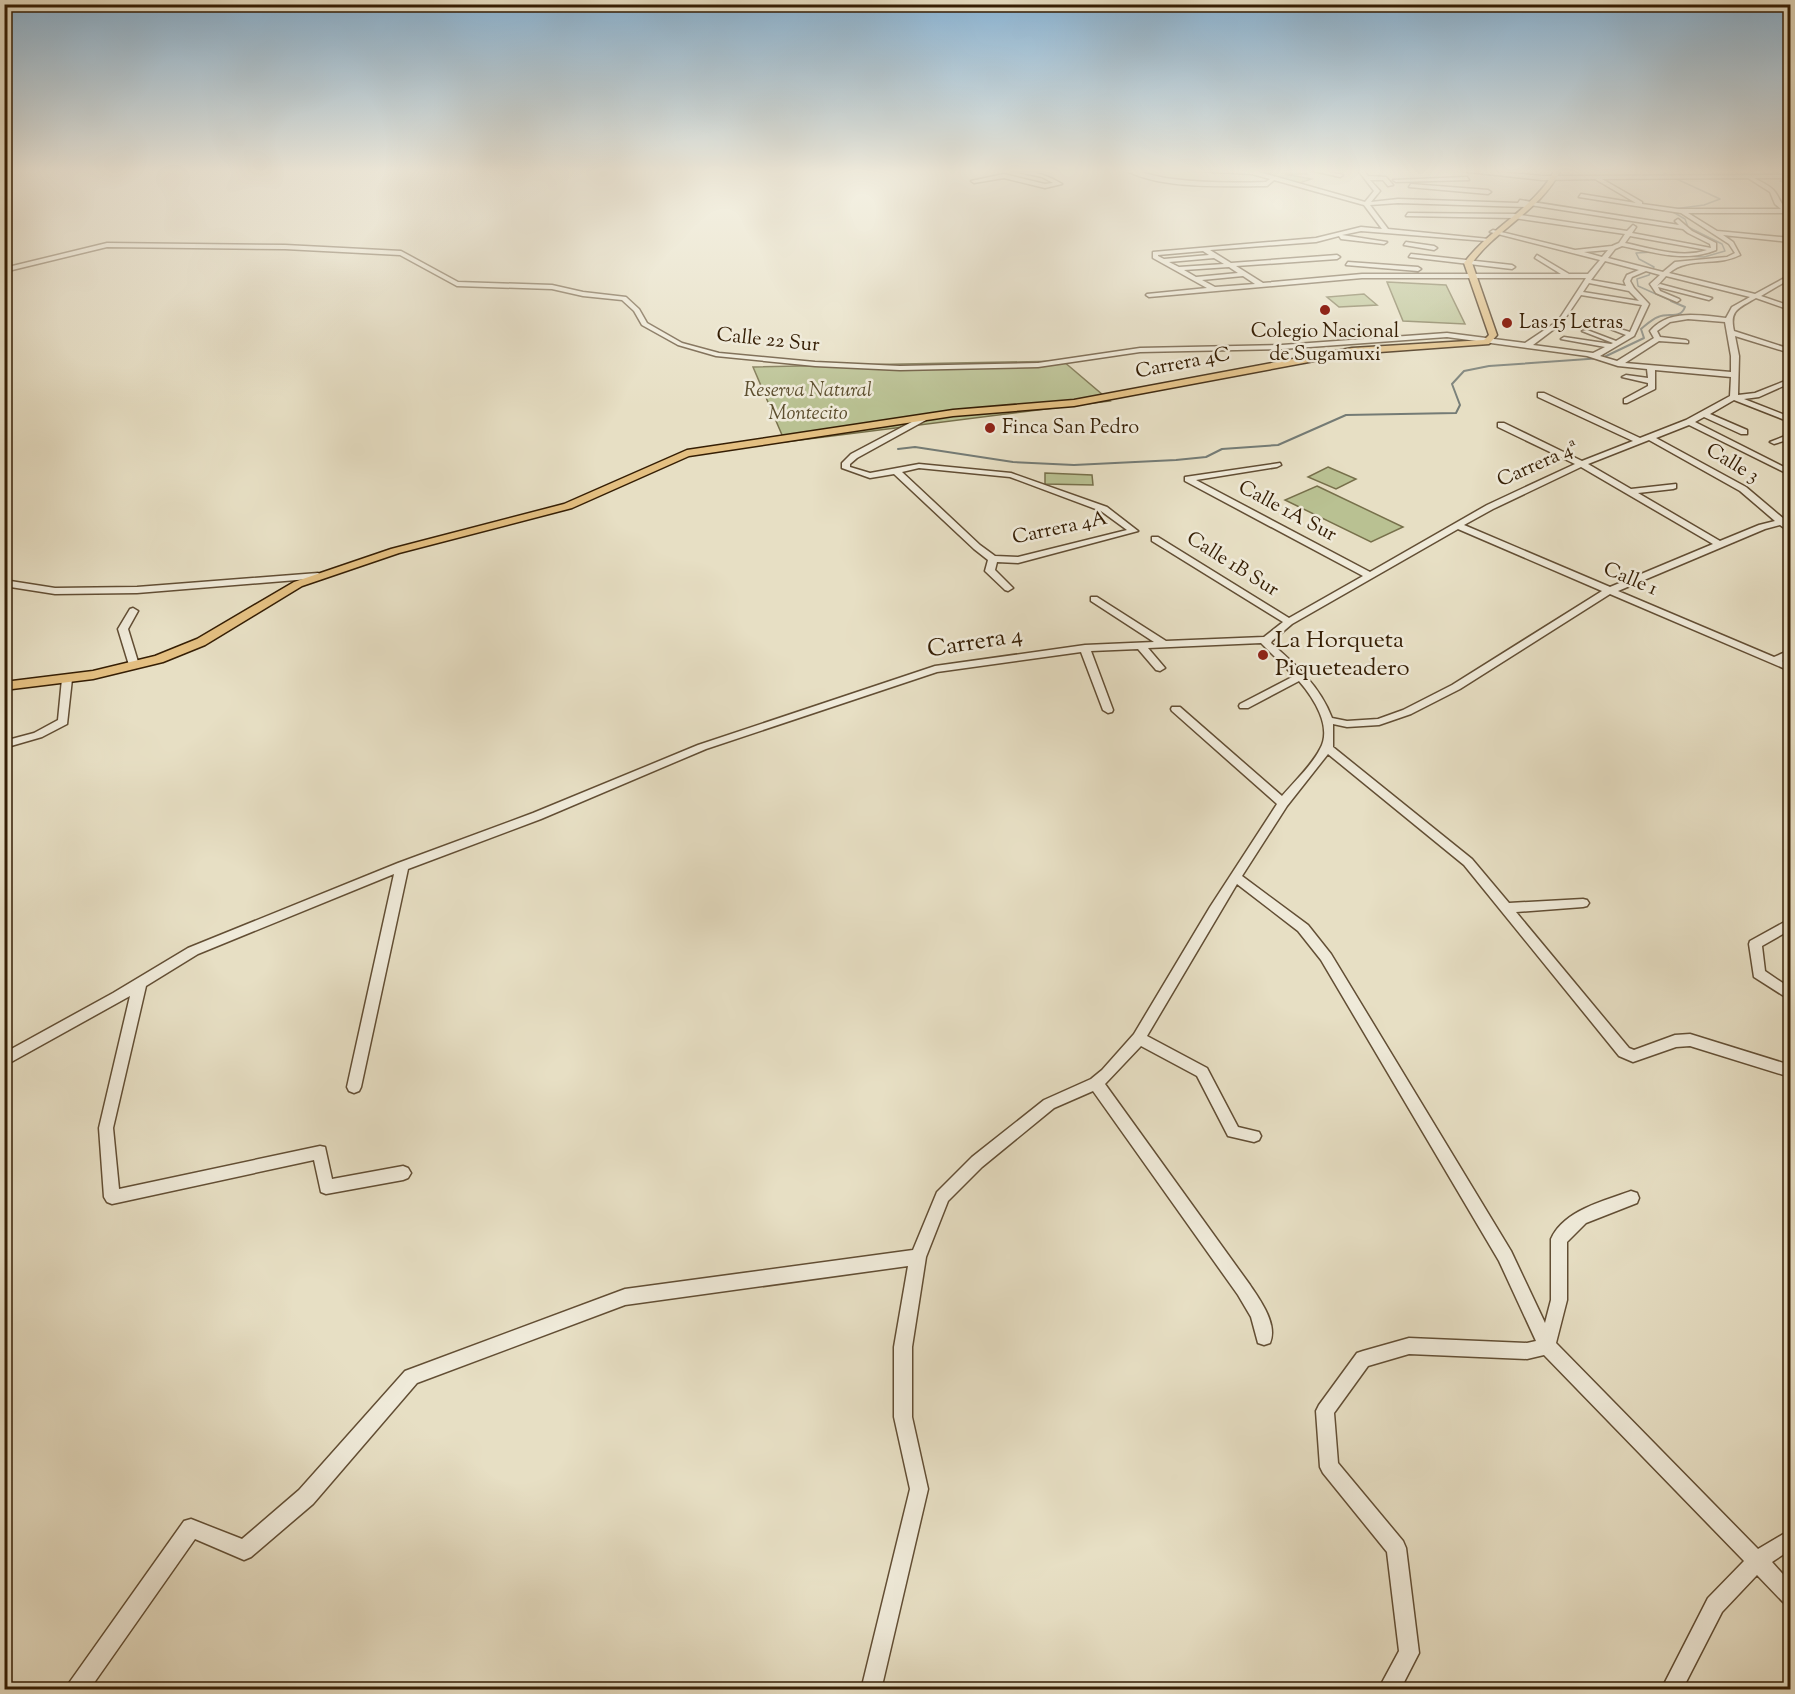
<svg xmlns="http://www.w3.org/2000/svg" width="1795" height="1694" font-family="'Sorts Mill Goudy',serif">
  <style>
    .green { fill: #b9c192; stroke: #77704b; stroke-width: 1.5 }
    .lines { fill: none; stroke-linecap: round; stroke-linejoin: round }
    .stream-far1 { stroke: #747b75; stroke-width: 1.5 }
    .stream { stroke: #747b75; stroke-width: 2 }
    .minor-casing { stroke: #624e34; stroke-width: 3 }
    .major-casing { stroke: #351e04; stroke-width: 3 }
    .minor { fill: #efead9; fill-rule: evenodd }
    .major { fill: #e4c082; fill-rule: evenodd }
    .poi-dot { fill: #8f2418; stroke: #efead9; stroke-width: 2 }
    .labels { text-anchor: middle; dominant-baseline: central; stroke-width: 5; stroke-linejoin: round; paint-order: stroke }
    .far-poi-label { font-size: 20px; fill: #351e04; stroke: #efead9; text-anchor: start }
    .far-street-label { font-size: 20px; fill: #351e04; stroke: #efead9 }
    .far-park-label { font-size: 20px; font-style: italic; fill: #5d4f2f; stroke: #efead9 }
    .poi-label { font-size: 24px; fill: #351e04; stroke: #efead9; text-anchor: start }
    .street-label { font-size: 24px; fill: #351e04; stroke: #efead9 }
  </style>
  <rect width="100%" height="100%" fill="#e7dfc4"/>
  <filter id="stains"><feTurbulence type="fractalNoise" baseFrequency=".00333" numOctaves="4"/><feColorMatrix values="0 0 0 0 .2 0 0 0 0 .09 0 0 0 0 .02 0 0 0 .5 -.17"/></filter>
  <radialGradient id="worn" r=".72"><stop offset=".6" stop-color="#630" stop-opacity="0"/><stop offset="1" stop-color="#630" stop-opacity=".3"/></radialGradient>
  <!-- green -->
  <path class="green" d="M1260 169H1304L1307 174H1285L1311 179 1297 184 1265 175 1268 174H1263Z
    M1387 282 1446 285 1465 324 1403 321Z
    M1364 294 1377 305 1339 307 1327 297Z
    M1063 361 1110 401 785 442 753 367Z
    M1328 467 1356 479 1336 489 1308 477Z
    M1045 473 1092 475 1093 485 1045 484Z
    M1317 486 1403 527 1371 542 1285 500Z"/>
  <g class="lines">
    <!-- stream-far1 -->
    <path class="stream-far1" d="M1655 169 1720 199 1704 205 1674 209 1673 212 1685 219 1688 227 1722 244 1725 251 1704 257 1666 255
      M1770 169 1786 177 1780 181 1790 184
      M1653 252 1636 253 1639 259 1654 267 1649 275 1637 279 1638 286 1674 302"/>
    <!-- stream -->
    <path class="stream" d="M898 449 915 447 1013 462 1074 465 1176 460 1206 457 1222 449 1278 445 1346 415 1456 413 1460 405 1452 384 1464 371 1489 366 1602 358 1644 338 1641 329C1646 325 1652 319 1658 317 1669 312 1680 320 1685 307L1671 301"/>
    <defs>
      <path id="minor" d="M1004 169C1024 169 1045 173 1062 184L1045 188 1004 178 974 183 971 181 1004 174 1045 184 1053 183 1042 177Z
        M1123 169C1137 169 1157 178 1173 179 1203 183 1235 183 1266 182L1270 179 1252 174 1161 169 1252 170 1365 202 1374 191 1357 169H1362L1368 176 1386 177 1393 185 1388 186 1383 180H1370L1380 191 1371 202 1398 199 1518 203 1520 200 1679 225 1675 221 1678 219 1692 231 1716 243V250C1685 263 1653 252 1622 246L1615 249 1608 258 1663 272 1675 262 1727 257 1735 253 1729 244 1681 213 1579 197 1581 194 1636 203 1595 179 1542 180 1442 169H1465L1542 176 1790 175V178H1754C1761 182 1771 186 1775 192 1781 200 1781 207 1790 209L1789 213H1688L1717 231 1790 238V242L1723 235 1733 242 1740 255C1717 267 1689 256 1669 273L1755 294 1790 275V279L1761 296 1790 306V310L1756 298C1739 308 1729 310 1734 331L1790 349V353L1735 336 1739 356 1738 395 1755 393 1790 379V383L1759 397 1744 399 1790 417V422L1734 400 1710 414 1747 430V434H1741L1704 417 1695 422 1790 470V475L1689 425 1656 438 1746 487 1784 519 1790 518V522L1788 523 1790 525V532L1780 525 1765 529 1618 591 1774 657 1790 650V657L1782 661 1790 665V671L1610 594 1460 689 1411 714 1379 725 1347 727 1333 724V747L1472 859 1509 903 1583 899 1587 900 1589 903 1587 906 1583 907 1516 912 1629 1048 1634 1050 1675 1035 1690 1034 1790 1065V1077L1690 1046 1676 1047 1633 1062 1619 1056 1464 865 1328 754 1287 806 1242 876 1308 925 1331 954 1511 1251 1545 1323 1551 1300V1239C1564 1210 1604 1201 1631 1191L1637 1193 1639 1198 1637 1203 1586 1223 1567 1242V1300L1556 1343 1758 1549 1790 1530V1550L1772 1562 1790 1582V1605L1783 1602 1757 1575 1722 1612 1682 1690H1661L1708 1598 1744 1561 1544 1355 1527 1359 1409 1354 1368 1366 1334 1413 1338 1463 1403 1541 1406 1548 1419 1653 1400 1690H1378L1399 1651 1387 1552 1323 1473 1320 1467 1316 1411 1319 1405 1357 1353 1363 1351 1409 1338 1527 1343 1536 1341 1499 1261 1321 960 1298 931 1237 884 1147 1036 1207 1068 1238 1127 1259 1132 1261 1136 1259 1140 1254 1142 1228 1136 1197 1076 1141 1046 1105 1084 1250 1285C1260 1300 1278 1324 1270 1343L1264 1345 1258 1343 1251 1317 1238 1295 1093 1091 1054 1108 982 1167 948 1201 926 1257 912 1347V1417L928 1489 881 1690H861L910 1489 894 1417V1347L908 1266 625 1305 417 1383 313 1504 251 1557 244 1560 195 1539 89 1690H66L69 1683 184 1521 191 1519 242 1539 299 1490 405 1371 625 1289 913 1250 937 1192 972 1157 1044 1100 1091 1079 1102 1070 1134 1034 1210 907 1277 804 1172 711 1171 709 1172 707H1180L1282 796C1294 782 1312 765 1320 749 1333 727 1313 697 1299 681L1248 708H1240L1239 706 1240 704 1294 676 1261 643 1148 648 1165 668 1160 671 1156 670 1138 649 1091 651 1113 710 1112 712 1108 713 1103 710 1081 652 937 672 706 749 541 819 408 869 361 1087 359 1091 354 1093 349 1091 347 1087 394 874 198 954 146 986 113 1128 119 1189 320 1146 325 1147 332 1179 403 1166 408 1168 411 1173 408 1178 403 1180 326 1194 321 1192 314 1160 112 1204 107 1202 104 1197 99 1128 130 996 4 1066V1053L113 993 188 948 398 863 533 813 698 745 935 666 1085 645 1154 642 1091 601V597H1097L1166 641 1264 637 1283 622 1152 541V537H1158L1289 618 1363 576 1185 481V477L1280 463 1281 465 1277 467 1196 480 1370 572 1487 505 1575 464 1498 427V423H1504L1582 461 1633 441 1538 397V393H1544L1640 438 1686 420 1730 396 1731 377 1655 370V389L1627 403H1624V399L1648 386V383L1622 377 1626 375 1648 378 1647 369 1618 366 1587 356 1447 337 1282 349 1140 352 1038 367 900 370 815 366 716 356 678 345 642 325 634 311 622 300 583 296 552 289 457 286 400 255 285 249 107 247 4 272V268L107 243 285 245 401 251 458 282 552 285 583 292 626 297 639 309 647 323 682 343 719 353 815 362 900 366 1038 363 1140 348 1282 345 1447 333 1525 343 1558 321 1586 278H1362L1149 297 1146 295 1147 294 1207 288 1153 258V252L1316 238 1361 227 1382 229 1364 205 1274 180 1267 186C1224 186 1160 190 1123 169ZM1748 178 1770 192 1775 204 1781 209H1678L1642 204V202L1602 179ZM1398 203 1527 207 1530 205 1683 229 1688 233 1710 244 1711 248 1632 233 1636 227 1633 225 1627 231 1514 214 1408 213 1406 216 1514 218 1625 234 1619 243 1612 246 1575 250 1493 230 1490 232 1600 260 1588 274H1569L1537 255 1535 258 1561 274H1362L1263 283 1236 266 1337 259 1340 257 1337 255 1231 263 1210 250 1316 242 1339 236 1341 239 1384 244 1387 242 1342 235 1361 231 1486 241 1489 239 1388 229 1370 205ZM1630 236 1707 250C1681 259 1650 248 1625 243ZM1608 250 1602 257 1584 252ZM1203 251 1209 255 1164 259 1158 256V255ZM1214 258 1224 264 1179 267 1169 262ZM1605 261 1639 270 1627 275 1624 281 1626 286 1591 280ZM1229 267 1238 273 1196 277 1184 270ZM1646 271 1660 275 1650 284 1656 293 1677 302 1680 300 1679 299 1660 291 1658 287 1709 300 1712 298 1660 284 1657 286 1666 276 1750 297 1732 307 1726 318C1700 315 1668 309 1650 331L1654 338 1617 361 1600 356 1634 336 1649 304 1634 288 1630 281 1632 277ZM1243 276 1255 284 1215 287 1202 280ZM1589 283 1629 291 1639 301 1583 292ZM1581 295 1642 305 1630 332 1600 323V325L1626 335 1616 341 1587 330 1582 331 1613 343 1611 344 1564 337 1561 339 1605 347 1593 353 1533 345 1562 323ZM1688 319 1725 322 1731 356V372L1625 363 1659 341 1688 343V341L1686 340 1660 337 1657 331 1670 322ZM1649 440 1740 491 1775 521 1759 525 1720 541 1638 493 1673 489 1676 488V484L1631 489 1588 464ZM1581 467 1713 544 1610 587 1464 525 1493 509ZM1458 529 1602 591 1452 685 1403 710 1378 719 1347 721 1332 718C1320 686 1296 665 1271 643L1272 641 1292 624Z
        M1305 169H1318L1343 175 1340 177Z
        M1467 177 1469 180 1396 182 1393 180Z
        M1411 184 1488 190 1491 192 1488 194 1409 187Z
        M1406 242 1434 246 1437 248 1434 250 1404 245Z
        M1411 254 1512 265 1515 267 1512 269 1409 257Z
        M1348 262 1418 267 1421 269 1418 271 1346 265Z
        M923 416H926V420L857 458 850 464V467L870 473 919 464 1011 473 1107 507 1138 531 1018 563 997 562 995 570 1013 588 1008 591 1005 590 985 571 988 560 974 549 894 474 870 478 842 468V463L851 454ZM919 468 1010 477 1101 511 1127 530 1018 557 995 556 980 545 902 472Z
        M1790 434V439L1774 444 1770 442Z
        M318 573 323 576 321 578 137 593 55 594 4 586V580L55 588 137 587Z
        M133 608 138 611 128 629 139 665 134 668 129 665 118 629 130 609Z
        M67 676 72 679 67 724 42 737 4 748V741L34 733 58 720 62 679Z
        M1790 919V930L1762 946 1765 971 1790 988V1000L1754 977 1749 944 1750 941Z"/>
      <path id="major" d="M1555 169H1561C1543 209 1497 228 1472 263L1497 335 1489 344 1352 354 1074 406 953 416 689 456 572 508 399 553 302 586 205 645 163 662 93 679 4 690V682L93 671 155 656 197 639 294 582 391 549 564 504 687 450 953 410 1074 400 1352 348 1484 340 1489 335 1464 263C1489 228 1537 207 1555 169Z"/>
    </defs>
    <!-- minor casing -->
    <use href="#minor" class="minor-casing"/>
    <!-- major casing -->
    <use href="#major" class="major-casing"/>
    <!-- minor -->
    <use href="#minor" class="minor"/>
    <!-- major -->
    <use href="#major" class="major"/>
  </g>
  <!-- sky -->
  <linearGradient id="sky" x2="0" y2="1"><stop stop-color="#8ab6d8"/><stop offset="0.42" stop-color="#f4f1e4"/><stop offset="1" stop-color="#f4f1e4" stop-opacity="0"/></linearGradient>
  <rect width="1795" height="407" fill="url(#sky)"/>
  <!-- markers -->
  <g class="poi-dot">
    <circle cx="1325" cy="310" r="6"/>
    <circle cx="1507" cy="323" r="6"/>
    <circle cx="990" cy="428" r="6"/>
    <circle cx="1263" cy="655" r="6"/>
  </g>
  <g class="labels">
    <!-- far-poi labels -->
    <g class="far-poi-label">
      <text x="1519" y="323">Las 15 Letras</text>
      <text x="1325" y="332" text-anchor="middle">Colegio Nacional<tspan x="1325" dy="23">de Sugamuxi</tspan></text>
      <text x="1002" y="428">Finca San Pedro</text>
    </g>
    <!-- far-street labels -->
    <g class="far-street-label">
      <text transform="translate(768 341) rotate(6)">Calle 22 Sur</text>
      <text transform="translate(1183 364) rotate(-11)">Carrera 4C</text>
      <text transform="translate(1732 464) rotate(31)">Calle 3</text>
      <text transform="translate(1538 465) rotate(-24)">Carrera 4ª</text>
      <text transform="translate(1287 512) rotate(28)">Calle 1A Sur</text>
      <text transform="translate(1060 529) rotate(-12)">Carrera 4A</text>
      <text transform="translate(1232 565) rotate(32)">Calle 1B Sur</text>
      <text transform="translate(1630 580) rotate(23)">Calle 1</text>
    </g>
    <!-- far-park labels -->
    <g class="far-park-label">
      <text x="808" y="391">Reserva Natural<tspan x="808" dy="23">Montecito</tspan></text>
    </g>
    <!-- poi labels -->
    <g class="poi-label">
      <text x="1275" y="641">La Horqueta<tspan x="1275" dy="28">Piqueteadero</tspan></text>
    </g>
    <!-- street labels -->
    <g class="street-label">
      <text transform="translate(975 643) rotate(-9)">Carrera 4</text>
    </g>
  </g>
  <!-- margin -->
  <rect width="1795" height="1694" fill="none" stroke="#e7dfc4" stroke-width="24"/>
  <rect x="6" y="6" width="1783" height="1682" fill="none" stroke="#351e04" stroke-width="3"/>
  <rect x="12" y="12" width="1771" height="1670" fill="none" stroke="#351e04" stroke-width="1.5"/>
  <rect width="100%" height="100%" filter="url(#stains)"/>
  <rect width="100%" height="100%" fill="url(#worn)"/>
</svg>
